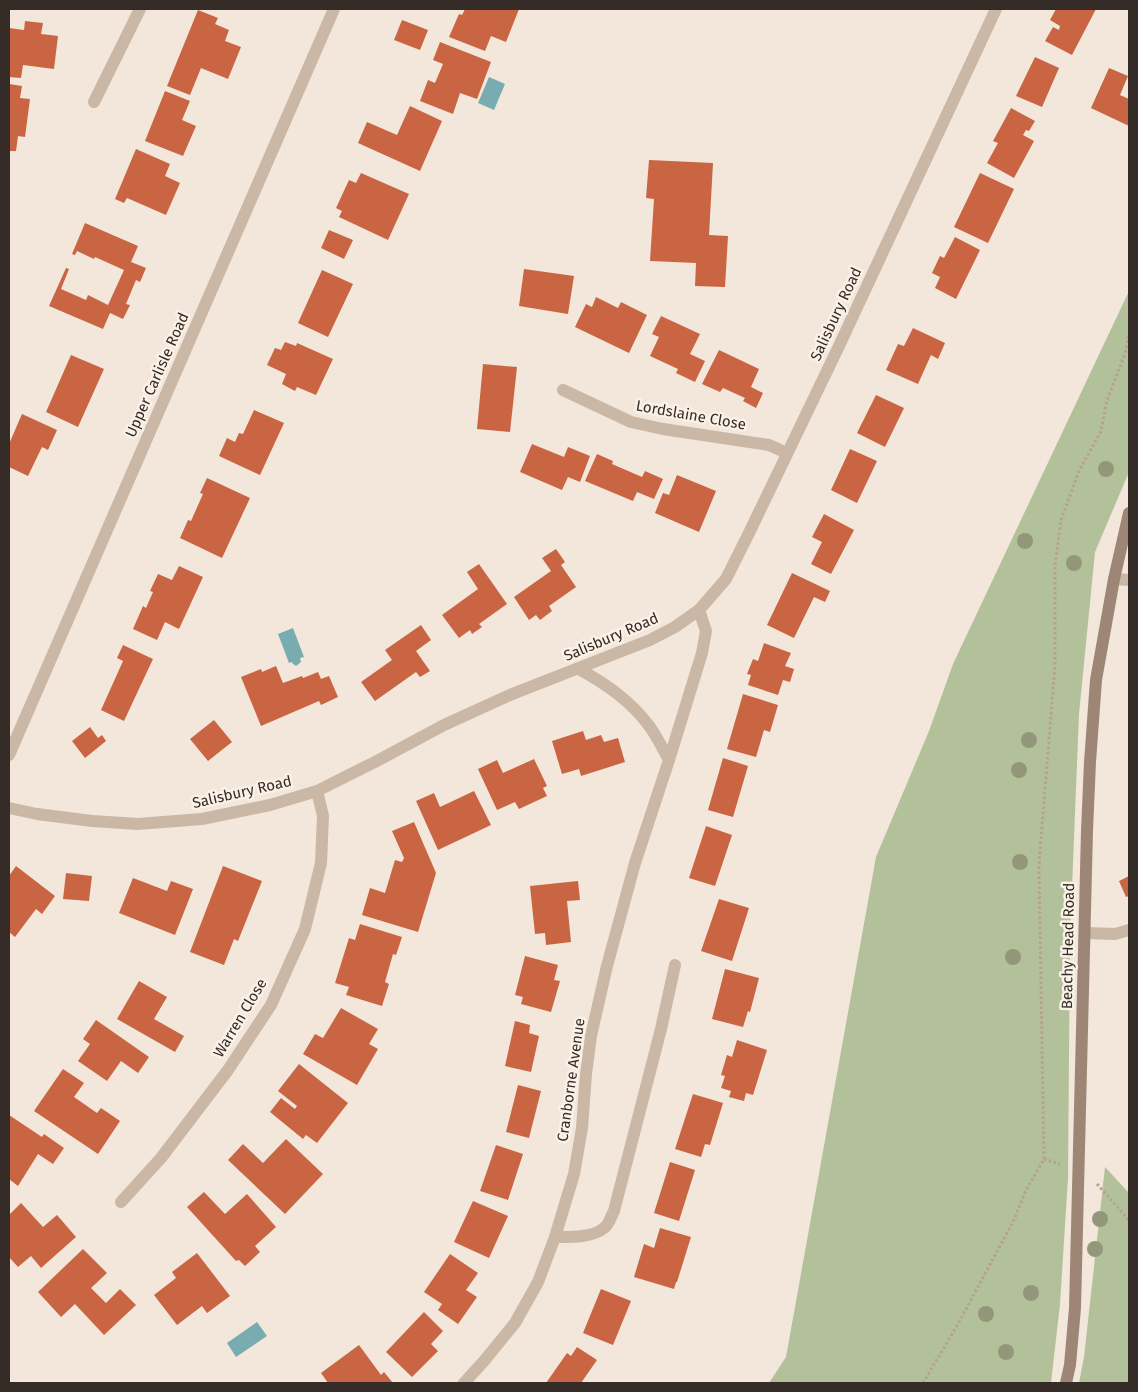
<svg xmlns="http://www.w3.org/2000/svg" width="1138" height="1392" font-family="'Fira Sans',sans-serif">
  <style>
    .green { fill: #b3c19a }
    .water { fill: #78acb0 }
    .building { fill: #c96542 }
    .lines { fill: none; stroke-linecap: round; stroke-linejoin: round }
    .path { stroke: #b6a190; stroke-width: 3; stroke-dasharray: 2.5 2.5; stroke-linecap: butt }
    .lane { stroke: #cab7a6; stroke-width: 12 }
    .street { stroke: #cab7a6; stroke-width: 12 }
    .secondary { stroke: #9e8677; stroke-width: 12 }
    .tree { fill: #939779 }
    .labels { text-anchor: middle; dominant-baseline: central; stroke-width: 5; stroke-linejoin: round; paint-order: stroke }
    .street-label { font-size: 15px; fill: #362c27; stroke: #faf1e7 }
  </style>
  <rect width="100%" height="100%" fill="#f2e7da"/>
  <!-- green -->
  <path class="green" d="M1129 291V472L1095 552 1079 714 1070 937 1068 1178 1060 1304 1051 1383H769L786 1357 876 857 929 731 953 664Z
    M1105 1167 1129 1193V1383H1079L1084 1357Z"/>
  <!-- water -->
  <path class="water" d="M489 77 505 84 494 110 478 103Z
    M293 628 304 657 300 658 301 662 296 666 293 664 292 662 289 663 278 634Z
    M257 1322 267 1336 236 1357 227 1343Z"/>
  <!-- building -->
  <path class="building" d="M465 9H519L506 42 491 36 485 51 449 37 459 14 462 15Z
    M1056 9H1096L1072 55 1045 41 1053 27 1059 30 1060 26 1050 20Z
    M198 10 218 18 215 24 229 30 225 41 241 47 228 79 201 68 190 95 167 86Z
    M402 20 428 30 420 50 394 40Z
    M25 21 43 23 41 34 58 36 54 69 23 65 21 78 9 77V28L24 30Z
    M440 42 491 62 477 99 460 93 453 114 420 101 428 80 435 83 443 64 433 60Z
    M1035 57 1059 68 1042 107 1016 96Z
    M1109 68 1128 76 1120 95 1129 99V126L1091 108Z
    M9 84 22 86 20 98 30 99 25 137 18 136 16 151H9Z
    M165 91 190 101 182 120 196 126 183 156 145 141Z
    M410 106 442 121 420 171 358 143 367 122 397 135Z
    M1011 108 1035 121 1029 131 1026 130 1023 135 1034 141 1014 178 987 163 998 143 993 141Z
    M136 149 170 164 165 176 180 183 166 215 127 198 124 203 115 199Z
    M649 160 713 163 709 235 728 236 725 287 695 286 696 263 650 261 654 199 646 198Z
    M361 173 409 194 388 240 339 217 342 211 336 208 349 180 356 183Z
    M980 173 1014 189 988 243 954 227Z
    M85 223 138 246 131 262 146 268 140 282 136 280 126 304 130 305 123 319 110 313 103 329 49 306 66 268 69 269 61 289 86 300 88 295 108 305 124 270 95 257 94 259 77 251 75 255 72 254Z
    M329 230 353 240 344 259 321 248Z
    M955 237 980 250 956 299 935 288 940 277 932 273 940 256 944 258Z
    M524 269 574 276 568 314 519 306Z
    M322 270 353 284 328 337 298 323Z
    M596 297 618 308 621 302 647 315 629 353 575 327 586 304 592 307Z
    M661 316 700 334 690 354 705 361 695 382 676 373 678 369 650 356 659 337 652 334Z
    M913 328 945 343 938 359 931 355 918 384 886 370 898 344 904 346Z
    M285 342 296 346 297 343 333 359 316 395 297 387 295 391 282 384 286 374 267 365 275 348 281 350Z
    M719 350 759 369 751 387 763 393 756 408 743 401 745 398 723 388 720 392 702 384Z
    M71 355 104 369 78 427 46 412Z
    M483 364 517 367 510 432 477 429Z
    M876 395 904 408 885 447 857 433Z
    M254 410 284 423 260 475 219 456 227 438 235 442 239 433 243 434Z
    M22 414 57 430 48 450 42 447 28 476 9 467V444Z
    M532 444 564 457 568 447 590 456 580 482 568 477 562 490 520 472Z
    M850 449 877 461 857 503 831 490Z
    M597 454 613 461 612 464 642 477 645 471 663 479 654 499 637 492 633 501 585 481Z
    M677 475 716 491 699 532 655 513 663 493 669 495Z
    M207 478 250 498 222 558 180 538 188 520 191 521 203 494 200 493Z
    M824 514 854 530 831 574 811 564 822 542 812 537Z
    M556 549 565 562 561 565 576 587 549 606 552 611 540 620 536 615 529 620 514 597 551 571 542 558Z
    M479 564 507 604 479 624 482 627 472 634 470 630 459 638 442 615 478 589 467 572Z
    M179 566 203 577 179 629 165 622 157 640 133 629 143 606 146 608 153 592 150 591 158 574 172 580Z
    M792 573 830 591 825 602 814 597 794 638 767 625Z
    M421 625 431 640 416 651 430 671 420 677 416 672 375 701 361 682 392 660 385 650Z
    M764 643 791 653 785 666 794 669 790 682 783 680 778 695 748 685 751 675 747 674 753 659 758 661Z
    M123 645 153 659 124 721 101 710 123 661 117 658Z
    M276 666 283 683 302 676 303 678 318 672 321 679 329 676 338 697 321 705 319 701 261 726 241 677 261 669 262 672Z
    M743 694 778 705 770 732 764 730 756 757 727 749Z
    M214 720 232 742 208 761 190 739Z
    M90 727 98 738 102 735 106 741 85 758 72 741Z
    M583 731 586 740 601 735 604 742 618 738 625 762 581 776 579 769 562 774 552 741Z
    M723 758 748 766 733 817 708 810Z
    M534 759 547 786 543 788 547 796 519 809 515 802 497 810 478 769 497 760 503 773Z
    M474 791 491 825 438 850 416 801 434 793 440 807Z
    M414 822 436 873 418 932 362 915 370 888 385 893 395 860 402 862 404 858 392 831Z
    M706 826 732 835 715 886 689 878Z
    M16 866 55 896 42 914 36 909 15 937 9 932V876Z
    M223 866 262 881 238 941 234 939 224 965 190 952Z
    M66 873 92 876 89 901 63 899Z
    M1129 876V896L1126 897 1119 881Z
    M133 878 167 891 171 881 193 889 175 935 119 913Z
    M578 881 580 900 567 901 571 942 546 945 545 933 535 934 530 886Z
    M719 899 749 908 732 961 701 951Z
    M360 924 402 937 396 955 393 954 385 982 389 984 382 1006 346 995 349 987 335 983 349 938 355 940Z
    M525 956 558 965 554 980 560 981 551 1012 521 1004 523 997 515 995Z
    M725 969 759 978 750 1012 748 1011 743 1027 712 1019Z
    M139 981 167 997 154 1019 184 1036 175 1052 117 1019Z
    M341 1008 378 1029 369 1044 378 1049 357 1085 303 1054 315 1034 323 1038Z
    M96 1020 149 1057 138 1073 121 1061 107 1081 78 1061 90 1044 83 1039Z
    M515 1021 530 1025 529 1033 539 1036 531 1072 505 1066Z
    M737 1040 767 1050 753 1095 746 1093 744 1101 729 1097 731 1091 721 1088 725 1076 721 1075 727 1055 732 1057Z
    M299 1064 348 1103 317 1143 306 1135 303 1139 270 1112 281 1098 295 1109 297 1106 278 1091Z
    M63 1069 84 1083 74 1097 97 1113 101 1108 120 1121 98 1154 34 1111Z
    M518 1085 541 1091 529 1138 506 1132Z
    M693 1094 723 1103 710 1145 705 1144 701 1157 675 1149Z
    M9 1115 42 1137 44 1134 64 1148 53 1164 38 1154 18 1186 9 1179Z
    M286 1139 323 1174 285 1214 228 1160 243 1144 263 1163Z
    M496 1145 523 1154 508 1200 480 1191Z
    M670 1162 695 1170 679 1221 654 1213Z
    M204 1192 225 1214 247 1194 276 1227 255 1246 260 1252 245 1266 239 1260 236 1261 187 1207Z
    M473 1201 508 1216 489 1258 454 1242Z
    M21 1203 43 1227 57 1215 76 1237 41 1268 31 1256 18 1267 9 1257V1215Z
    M660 1228 691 1237 677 1282H676L674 1289 634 1277 644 1244 654 1248Z
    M83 1249 107 1273 91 1288 106 1303 120 1289 136 1305 104 1335 75 1304 61 1317 38 1292Z
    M197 1253 230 1296 207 1313 202 1306 177 1325 154 1295 176 1278 172 1272Z
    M450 1254 478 1273 466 1290 477 1297 458 1324 438 1310 442 1304 424 1292Z
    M601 1289 631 1301 613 1345 583 1333Z
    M424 1312 443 1331 431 1344 438 1351 412 1377 386 1352Z
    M359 1345 381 1375 384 1372 393 1383H328L321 1373Z
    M577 1347 597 1360 581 1383H546L567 1353 571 1356Z"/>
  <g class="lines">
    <!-- path -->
    <path class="path" d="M1044 1159 1060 1164
      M1097 1184 1129 1220
      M923 1383 958 1324 1014 1220 1026 1190 1044 1159 1039 864 1055 665V566L1061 520 1079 471 1101 431 1107 400 1125 354 1129 333"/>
    <!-- lane -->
    <path class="lane" d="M1085 933 1115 934 1129 930
      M555 1237C570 1237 592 1238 604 1228 609 1225 611 1216 614 1211L661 1029 675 965"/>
    <!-- street -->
    <path class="street" d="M94 102 140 9
      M563 390 631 422 663 429 769 445 787 453
      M1114 579 1129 580
      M579 669C606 684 631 701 650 727 657 737 663 749 669 760
      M9 755 334 9
      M9 808 37 814 92 821 138 824 202 819 270 805 317 791 375 762 444 725 510 695 650 640 675 627 699 610 726 579 749 533 839 346 996 9
      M121 1202 161 1158 228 1070 271 1005 305 929 321 863 323 816 317 791
      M464 1383 484 1361 515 1323 538 1282 555 1237 574 1174 582 1128 586 1074 591 1036 607 966 635 863 669 760 702 653 706 631 699 610"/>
    <!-- secondary -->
    <path class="secondary" d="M1066 1383 1070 1365 1075 1308 1087 831 1090 762 1096 680 1114 579 1129 513"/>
  </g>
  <!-- trees -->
  <g class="tree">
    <circle cx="1106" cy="469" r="8"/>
    <circle cx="1025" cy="541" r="8"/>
    <circle cx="1074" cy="563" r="8"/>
    <circle cx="1029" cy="740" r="8"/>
    <circle cx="1019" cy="770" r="8"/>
    <circle cx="1020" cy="862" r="8"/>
    <circle cx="1013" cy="957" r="8"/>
    <circle cx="1100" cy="1219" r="8"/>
    <circle cx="1095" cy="1249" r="8"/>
    <circle cx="1031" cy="1293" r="8"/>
    <circle cx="986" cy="1314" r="8"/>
    <circle cx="1006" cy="1352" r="8"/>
  </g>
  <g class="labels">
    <!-- street labels -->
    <g class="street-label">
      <text transform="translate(836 314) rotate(-65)">Salisbury Road</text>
      <text transform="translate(157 375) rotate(-66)">Upper Carlisle Road</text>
      <text transform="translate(691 415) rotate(10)">Lordslaine Close</text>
      <text transform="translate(611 637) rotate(-23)">Salisbury Road</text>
      <text transform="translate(242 792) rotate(-13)">Salisbury Road</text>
      <text transform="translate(1068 946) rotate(-89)">Beachy Head Road</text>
      <text transform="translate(240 1018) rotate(-59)">Warren Close</text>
      <text transform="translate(571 1080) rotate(-82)">Cranborne Avenue</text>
    </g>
  </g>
  <!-- border -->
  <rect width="1138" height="1392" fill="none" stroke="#362c27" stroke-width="20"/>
</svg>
